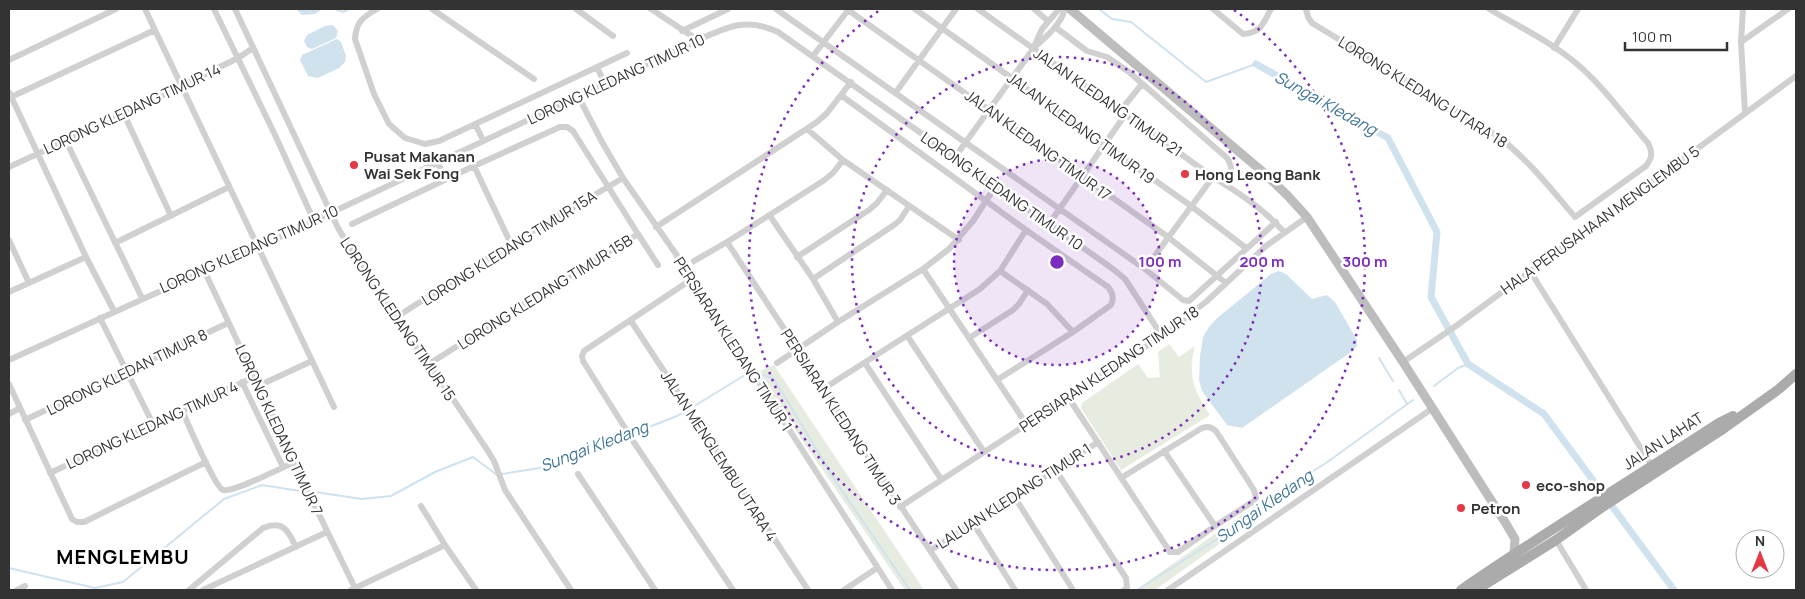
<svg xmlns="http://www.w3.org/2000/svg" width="1805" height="599" font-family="Manrope,sans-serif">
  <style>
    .green { fill: #e6ecdf }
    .water { fill: #cfe2ee }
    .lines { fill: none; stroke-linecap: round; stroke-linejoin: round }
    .stream { stroke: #cfe2ee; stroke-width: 2 }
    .canal { stroke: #cfe2ee; stroke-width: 7 }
    .street { stroke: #d0d0d0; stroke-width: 6 }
    .secondary { stroke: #bdbdbd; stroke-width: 9 }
    .primary { stroke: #ababab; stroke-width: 10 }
    .ring { fill: none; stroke: #7b2cbf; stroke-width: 2.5; stroke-dasharray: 2.5 5 }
    .poi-dot { fill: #e63946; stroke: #fff; stroke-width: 2 }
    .labels { text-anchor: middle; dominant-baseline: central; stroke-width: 5; stroke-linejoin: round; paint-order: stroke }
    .street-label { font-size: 15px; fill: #333; stroke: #fff }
    .poi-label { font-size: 15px; font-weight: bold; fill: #333; stroke: #fff; text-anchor: start }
    .water-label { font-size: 16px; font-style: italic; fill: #3f7597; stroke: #fff }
    .district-label { font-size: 20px; font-weight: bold; letter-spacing: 1px; fill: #000; stroke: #fff }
    .centre { fill: #7b2cbf; stroke: #fff; stroke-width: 2.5 }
    .ring-label { font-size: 15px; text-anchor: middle; font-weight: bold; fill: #7b2cbf; stroke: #fff; stroke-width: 5; stroke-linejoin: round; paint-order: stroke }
  </style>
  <rect width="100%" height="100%" fill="#fff"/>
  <!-- green -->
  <path class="green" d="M1169 344 1179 357 1195 346C1187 375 1194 391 1210 415L1121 470 1081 408 1082 403 1138 364 1148 378 1160 377 1158 352Z
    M774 365 924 590H905L756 373Z
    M1268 496 1274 505 1155 590H1136Z"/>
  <!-- water -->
  <path class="water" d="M296 9H322L315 14 302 15Z
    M333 25 338 31 336 38 312 49 307 47 304 41 307 35 325 26Z
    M337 39 341 42 346 56 345 62 339 68 318 78 308 76 300 60 302 55Z
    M1279 271 1286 274 1312 299 1327 295 1335 302 1357 340V346L1351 352 1242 428 1227 425 1202 391 1199 380 1200 357 1203 337 1209 327 1216 319 1271 274Z"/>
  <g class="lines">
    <!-- stream -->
    <path class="stream" d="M335 9 343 12 349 9
      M1099 9 1112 19 1131 22 1206 82 1256 64
      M1379 358 1393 381
      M757 373 774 379 838 485 910 590
      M1434 386 1458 368 1468 364
      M1399 390 1407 404
      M691 408 745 375 752 374
      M502 474 546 467 594 443 644 429 677 416 687 410
      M315 492 362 499 391 496 435 472 473 457 497 475
      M9 568 95 588 123 582 224 499 262 485 300 491
      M1137 590 1228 532 1286 488 1326 463 1413 400"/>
    <!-- canal -->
    <path class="canal" d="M1256 64 1388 138 1437 232 1431 297 1468 364 1544 414 1674 590"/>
    <!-- street -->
    <path class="street" d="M145 9 334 407
      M214 9 276 137 314 221
      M235 9 337 226C364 274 396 318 428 363 449 392 468 422 488 451L494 461 505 490 571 590
      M377 9C363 17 356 22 355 39L374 94 389 124 405 138 425 144 439 141 627 53
      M432 9 534 79
      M576 9 613 36
      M651 9 698 40
      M776 9 1145 269 1183 300 1189 301 1276 222
      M915 9 1191 206 1246 248
      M978 9 1213 177C1239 193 1264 209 1284 232
      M1034 9 1048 21
      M1213 9 1243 34C1262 33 1263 23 1271 9
      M1306 9 1308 17 1312 23 1496 135C1527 158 1550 188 1575 217L1646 166C1652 158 1653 153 1648 143 1625 117 1603 86 1577 64 1551 42 1518 26 1489 9
      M1743 9 1741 42 1745 113
      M848 10 1168 237 1226 283
      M1055 27 1087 51 1107 57 1129 72 1227 158C1234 169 1231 174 1226 185
      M682 31 728 9
      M1741 42 1788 9
      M1036 46C1047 36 1061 24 1065 9
      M1554 48 1578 9
      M813 56 849 9
      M9 60 116 9
      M597 67 605 84
      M9 92 86 257 114 311
      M896 92 956 9
      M578 96 602 142 623 178 685 267 892 590
      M842 96 1026 230 1108 287C1113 293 1114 299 1111 305L1073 332 997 380
      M11 97 155 30
      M1120 111 1142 84
      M124 114 171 216
      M475 124 483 140
      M807 129 843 160 959 240
      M66 141 142 298
      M955 157 1033 49 1042 29 1059 9
      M437 162 446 179
      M474 166 511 244
      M9 167 124 114 238 58 253 48
      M770 216 813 279 838 322
      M352 224 474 166 560 127H567L573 131 638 234 533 298 429 364
      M1049 224 1125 115
      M656 227 817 122 827 113 851 82
      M638 234 658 265
      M9 240 29 283
      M727 242 956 590
      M115 243 229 187
      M797 257 869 210 877 203 887 190
      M694 261 727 242 823 181 833 173 843 160
      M923 269 1027 425
      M1145 269 1213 177
      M204 270 311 498 355 588
      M1000 271 1047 304 1073 332
      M1530 271 1652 466
      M692 279 584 351 582 356 583 361 635 444 733 590
      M813 279 894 225 900 220 909 206
      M9 292 86 257
      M100 318 153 424
      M395 318 501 250 623 178
      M631 321 808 590
      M908 337 984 452
      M969 338 1013 310 1019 304 1028 290
      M9 360 286 234 698 40C728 27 745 17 778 32L1113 269 1125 279 1162 336
      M1403 362 1456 326 1796 76
      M777 363 838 322 923 269 949 249 973 221 995 187
      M865 363 941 479
      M242 382 283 467
      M9 384 72 519 77 522H84L206 462
      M258 386 312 361
      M823 389 980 289 1000 271 1026 230
      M1068 397 1170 552H1178L1215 526
      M182 410C187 422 215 487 223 490 233 493 283 467 295 462
      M9 414 20 408
      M25 420 228 323
      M1055 469 1126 578 1127 587 1124 590
      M50 473 254 377
      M578 474 655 590
      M1121 478 1202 428C1208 426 1211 427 1216 431L1254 490 1256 498 1254 501 1215 526 1164 451
      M1014 496 1073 590
      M421 506 445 545 476 590
      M900 507 1162 336 1207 301 1266 246 1307 217
      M973 523 1015 590
      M1556 540 1586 590
      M931 550 1098 442
      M17 590 25 586
      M189 590 263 528C283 520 288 530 296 547
      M203 590 327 532
      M351 590 445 545
      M844 590 877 568
      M1168 590 1433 408"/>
    <!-- secondary -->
    <path class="secondary" d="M1070 9 1263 172 1288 196 1307 217 1403 362 1505 522 1515 539 1514 553"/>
    <!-- primary -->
    <path class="primary" d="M1461 590C1545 532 1633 479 1719 423L1733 416
      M1476 590 1556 540 1604 506 1723 429 1779 389 1796 374"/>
  </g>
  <!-- distance rings -->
  <circle cx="1057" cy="262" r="103" fill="#7b2cbf" fill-opacity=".12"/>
  <g class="ring">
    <circle cx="1057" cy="262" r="103"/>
    <circle cx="1057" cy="262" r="205"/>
    <path d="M1234 10A308 308 0 1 1 880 10"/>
  </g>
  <!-- markers -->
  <g class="poi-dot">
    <circle cx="354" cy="165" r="5"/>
    <circle cx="1185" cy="174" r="5"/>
    <circle cx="1526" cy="485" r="5"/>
    <circle cx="1461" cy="508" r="5"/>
  </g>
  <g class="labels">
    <!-- street labels -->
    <g class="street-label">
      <text transform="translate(616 79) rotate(-25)">LORONG KLEDANG TIMUR 10</text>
      <text transform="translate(1423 92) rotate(32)">LORONG KLEDANG UTARA 18</text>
      <text transform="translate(1108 102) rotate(35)">JALAN KLEDANG TIMUR 21</text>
      <text transform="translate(132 109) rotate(-25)">LORONG KLEDANG TIMUR 14</text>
      <text transform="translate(1081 128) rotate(36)">JALAN KLEDANG TIMUR 19</text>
      <text transform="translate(1038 145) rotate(36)">JALAN KLEDANG TIMUR 17</text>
      <text transform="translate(1002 191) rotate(35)">LORONG KLEDANG TIMUR 10</text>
      <text transform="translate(1600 220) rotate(-36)">HALA PERUSAHAAN MENGLEMBU 5</text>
      <text transform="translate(509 248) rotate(-32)">LORONG KLEDANG TIMUR 15A</text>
      <text transform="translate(249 249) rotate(-24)">LORONG KLEDANG TIMUR 10</text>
      <text transform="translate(545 292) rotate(-32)">LORONG KLEDANG TIMUR 15B</text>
      <text transform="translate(398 319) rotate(56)">LORONG KLEDANG TIMUR 15</text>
      <text transform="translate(733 344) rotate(57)">PERSIARAN KLEDANG TIMUR 1</text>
      <text transform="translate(1109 369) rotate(-34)">PERSIARAN KLEDANG TIMUR 18</text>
      <text transform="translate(127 372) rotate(-26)">LORONG KLEDAN TIMUR 8</text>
      <text transform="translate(841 417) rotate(57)">PERSIARAN KLEDANG TIMUR 3</text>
      <text transform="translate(152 425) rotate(-25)">LORONG KLEDANG TIMUR 4</text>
      <text transform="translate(279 430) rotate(65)">LORONG KLEDANG TIMUR 7</text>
      <text transform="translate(1663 441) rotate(-33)">JALAN LAHAT</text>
      <text transform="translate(719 456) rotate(57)">JALAN MENGLEMBU UTARA 4</text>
      <text transform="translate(1014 496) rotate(-33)">LALUAN KLEDANG TIMUR 1</text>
    </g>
    <!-- poi labels -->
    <g class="poi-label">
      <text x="364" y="156">Pusat Makanan<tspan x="364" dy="17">Wai Sek Fong</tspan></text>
      <text x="1195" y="174">Hong Leong Bank</text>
      <text x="1536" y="485">eco-shop</text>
      <text x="1471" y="508">Petron</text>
    </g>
    <!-- water labels -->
    <g class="water-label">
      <text transform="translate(1326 103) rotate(29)">Sungai Kledang</text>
      <text transform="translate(594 446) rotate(-21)">Sungai Kledang</text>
      <text transform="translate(1264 506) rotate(-35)">Sungai Kledang</text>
    </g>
    <!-- district labels -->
    <g class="district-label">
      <text x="123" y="556">MENGLEMBU</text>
    </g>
  </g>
  <circle cx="1057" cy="262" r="8" class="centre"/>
  <g class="ring-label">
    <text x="1160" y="267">100 m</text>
    <text x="1262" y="267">200 m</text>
    <text x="1365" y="267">300 m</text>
  </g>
  <!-- border -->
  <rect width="1805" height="599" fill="none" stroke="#333333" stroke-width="20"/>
  <!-- north arrow -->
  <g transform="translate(1760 554)"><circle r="24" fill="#ffffff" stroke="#adadad"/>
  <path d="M0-4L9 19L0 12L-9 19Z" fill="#e63946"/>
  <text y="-8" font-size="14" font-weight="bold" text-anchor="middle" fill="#333333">N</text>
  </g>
  <!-- scale -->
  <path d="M1625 42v8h102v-8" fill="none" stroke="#333333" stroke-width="2.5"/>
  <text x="1632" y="42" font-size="15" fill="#333333" stroke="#ffffff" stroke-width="4" paint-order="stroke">100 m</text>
</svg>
